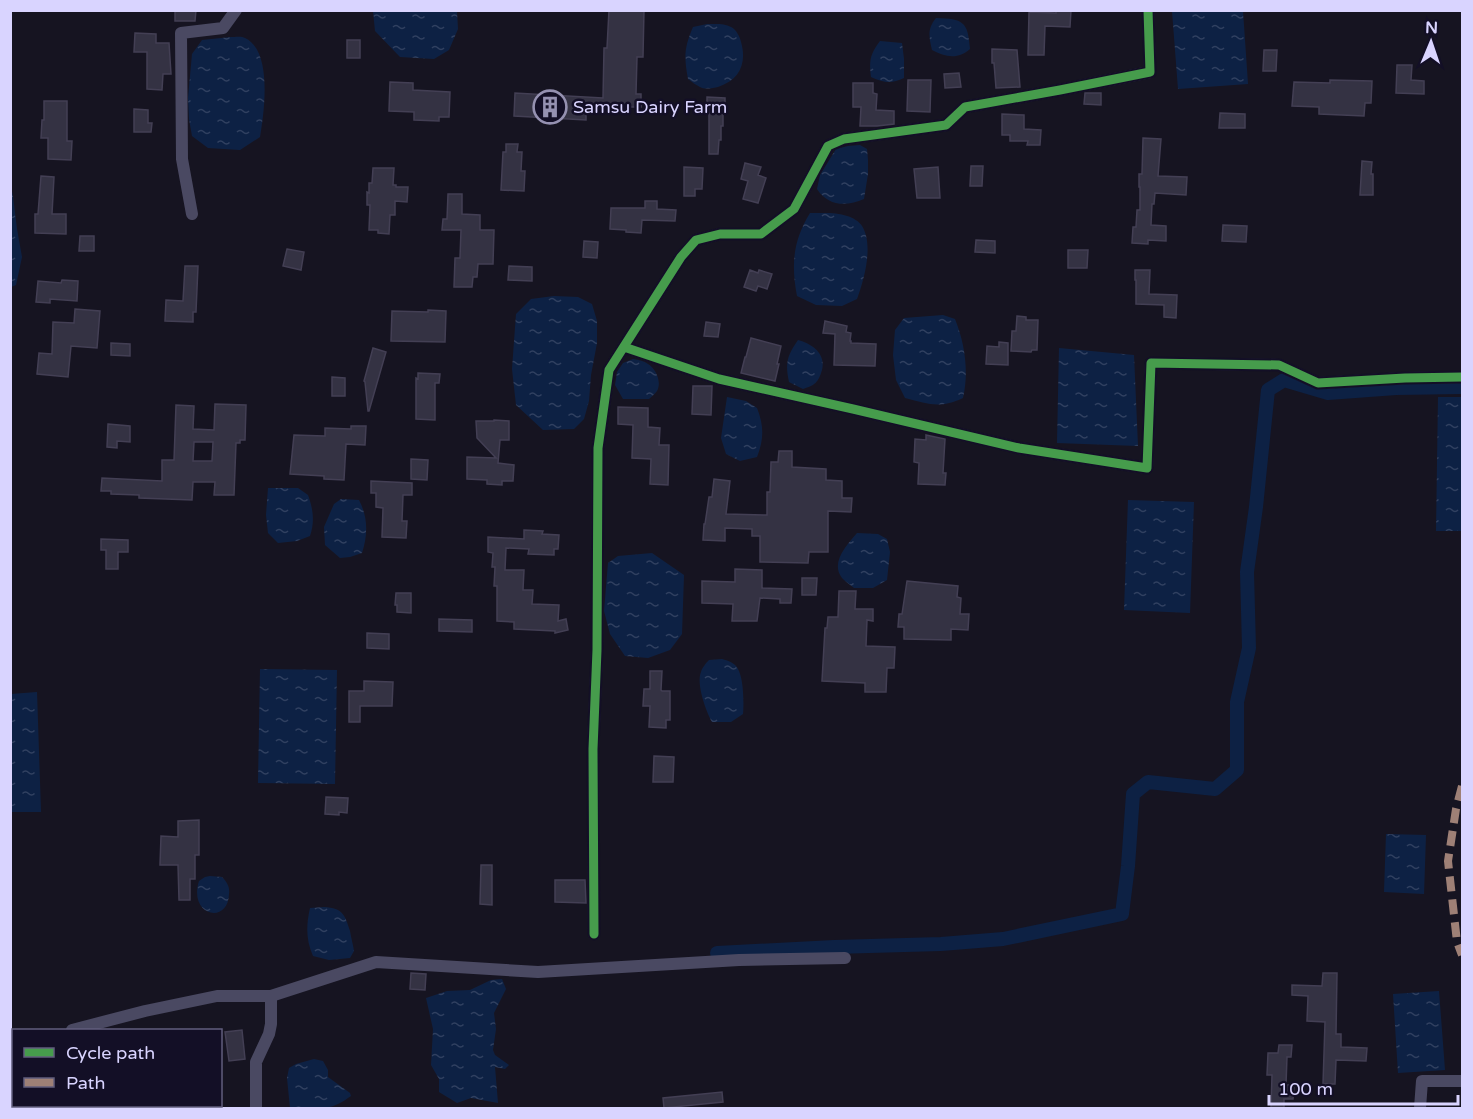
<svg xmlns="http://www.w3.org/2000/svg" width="1473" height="1119" font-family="'Varela Round',sans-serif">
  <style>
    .water { fill: url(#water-ripples) }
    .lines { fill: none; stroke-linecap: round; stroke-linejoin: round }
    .canal { stroke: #0d2144; stroke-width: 14 }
    .building { fill: #343243; stroke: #433f54; stroke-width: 1.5; fill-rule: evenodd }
    .minor { stroke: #4a4962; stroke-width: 12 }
    .quiet { stroke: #9e8076; stroke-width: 8; stroke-dasharray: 15 8; stroke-linecap: butt }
    .cycleway-casing { stroke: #130f26; stroke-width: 13 }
    .cycleway { stroke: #469c4c; stroke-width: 9 }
    .labels { text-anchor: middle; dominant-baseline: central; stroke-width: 5; stroke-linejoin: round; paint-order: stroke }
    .poi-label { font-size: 18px; fill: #d9d4ff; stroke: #130f26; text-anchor: start }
  </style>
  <defs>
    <pattern id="water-ripples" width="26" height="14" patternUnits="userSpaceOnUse" patternTransform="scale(1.5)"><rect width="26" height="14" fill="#0d2144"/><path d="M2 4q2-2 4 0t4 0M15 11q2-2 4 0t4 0" fill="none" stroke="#304060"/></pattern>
  </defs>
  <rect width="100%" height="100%" fill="#161421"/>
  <!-- water -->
  <path class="water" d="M373 11H457L458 29 449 50 434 59 400 57 375 31Z
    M1172 11H1243L1248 84 1178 89Z
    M936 18C963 19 968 21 970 49 958 60 945 57 932 50 929 37 927 29 936 18Z
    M707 24C715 24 724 23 731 27 736 29 740 37 741 42 747 63 740 80 718 87 713 88 705 90 700 87 696 85 692 82 688 79 684 57 684 48 693 27Z
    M231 37C235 37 242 36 245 38 273 51 264 113 260 137L240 150 208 148 192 136 189 119 188 98 192 54 202 40Z
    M880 41 902 43 904 59V78C891 84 885 83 871 77 869 61 870 54 880 41Z
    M860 145 867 149 868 160V174L864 199C846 207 828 206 817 189L820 175 836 149 848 146Z
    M11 187 13 196 17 229 22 257 16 285 11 287Z
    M810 213C822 213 837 212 847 216 852 217 860 222 862 226 874 245 864 280 857 299L842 306 816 305 797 296C791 264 793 241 810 213Z
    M554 296 578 297 592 304 597 321V343L591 375 589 401 584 419 574 429 543 430 516 405 512 369 516 314 531 299Z
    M943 315 955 319C965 344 969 372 963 398 939 409 929 404 905 398L896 380 893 355 895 330 904 318Z
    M798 340C813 344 826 354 822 370 818 383 815 385 803 389L789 382C785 363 787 356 798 340Z
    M1059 348 1134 355 1138 446 1057 443Z
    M633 359C639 360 644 361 648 364 656 369 662 382 657 391 655 394 652 396 649 399H623L615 385 617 372 623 363Z
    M727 397 746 401 757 408C764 426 764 439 757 457L740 461 726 454 721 438Z
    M1438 397H1462V531H1436Z
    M268 488H298L308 495C313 509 315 521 310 536L297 541 278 543 268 533 266 515Z
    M341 499 359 500C368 517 368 535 362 553L350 557 340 558 325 545 324 527 334 504Z
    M1128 500 1194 502 1190 613 1124 610Z
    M857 533 878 534 887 539 890 552 887 580 873 588H854C850 585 845 581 842 578 830 562 847 545 857 533Z
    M652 553 684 575 682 634 670 650 648 658 625 656 610 634 604 611 608 563 618 556Z
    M722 659C726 660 732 662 735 665 744 673 744 703 743 714L731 722H712C706 711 696 684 701 672 702 668 706 663 709 660Z
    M260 669 337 670 335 784 258 783Z
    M37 692 41 812H11V694Z
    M1386 834 1426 835 1424 894 1384 892Z
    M210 876 222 877C227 882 230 887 229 894 228 925 188 916 199 881L205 877Z
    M324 907C343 908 345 915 350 931 351 938 353 944 354 951L350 958 329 960 313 956C306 940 306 926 310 908Z
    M502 979 506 989 494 1013 496 1029 493 1050 495 1055 509 1065 505 1069 495 1067 498 1103 471 1098 457 1103 439 1092V1079L431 1065 433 1029 426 998 447 991 470 990 491 980Z
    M1439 991 1445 1070 1398 1073 1393 994Z
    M314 1059 323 1061 328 1070V1077L350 1093 351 1096C346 1099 343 1102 338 1104 324 1111 306 1109 290 1108L287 1078 289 1068 296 1064Z"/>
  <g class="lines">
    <!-- canal -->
    <path class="canal" d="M717 953 834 947 941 944 1003 939 1122 914 1128 866 1133 794 1148 782 1215 789 1237 770V702L1249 648 1247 572 1256 507 1268 390 1284 380 1328 393 1396 388 1462 387"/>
  </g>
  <!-- building -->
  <path class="building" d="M175 10H196L195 21H175Z
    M609 10H644L643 57H637L636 94H641V107H586V120L514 116 515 93 603 98 604 48H607Z
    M1056 10H1071L1070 27 1045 26 1044 55H1028L1029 12 1056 13Z
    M135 33 156 34V43H169L171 74H163L162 90 147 89V52H134Z
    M347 40H360V58H347Z
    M992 49 1017 50 1020 87 996 88 994 63H992Z
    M1264 50H1277L1276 71H1263Z
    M1397 65H1412L1411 80 1424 81V94L1396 93Z
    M959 73 961 87 945 88 944 74Z
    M908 80H931L930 112 907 111Z
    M1330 80 1372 81 1371 103H1365L1364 116 1319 114V107L1292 106 1294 82 1330 83Z
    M390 82 413 83V90L450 92 449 117H439V121L414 120V112L389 111Z
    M853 83H873V93L877 94 876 110 894 111V124L877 126H860L861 107H853Z
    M1085 93H1101V105L1084 104Z
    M707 97 725 98V112H723V126H721V140H719L718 154H709V112L707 111Z
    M44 101H67V141H72L71 160 48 159V138H41L42 120H44Z
    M134 109 148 110V123H152L151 132H134Z
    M1220 113 1245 114V128H1219Z
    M1002 114 1024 115V129L1041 130 1040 145H1027L1028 141H1010V135H1002Z
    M1143 138 1161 139 1158 176 1187 177 1186 195 1155 193 1154 204H1152L1151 225 1166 226V241L1148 240V244L1132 243 1133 227H1136L1137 210H1140V187H1139V174H1142Z
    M506 144H518L517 152H522L521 171H525L524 191 501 190 503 152H506Z
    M1362 161 1372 162 1371 174H1373V195H1360Z
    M745 163 761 167 758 175 766 178 758 203 743 199 748 181 741 179Z
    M971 166H983L982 186H970Z
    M684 167 703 168 702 189H695V196H684Z
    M938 167 940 198H917L914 169Z
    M373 168H394L393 185H396V187H408L407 202 395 201V215H390L389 234 378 233V230H369L370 205H367V192L369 193V183H372Z
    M41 176 54 177 52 214H66V234L35 233V214H38Z
    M448 194H462V214L480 215V230H494L493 264H478L477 277H473L472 287H454L455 258H460L461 230H442L443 219H447Z
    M645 201H657V209L676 210 675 221 642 220 641 233 626 232V230L610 229 611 208H645Z
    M1223 225 1247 226 1246 242 1222 241Z
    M80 236H94V251H79Z
    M976 240 995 241V253L975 252Z
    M584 241 598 242 597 258 583 257Z
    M287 249 304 252 301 270 283 266Z
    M1068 250H1088L1087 268H1068Z
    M185 266H198L196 312H193V322L165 321 166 300 183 301Z
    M509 266 532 267V281L508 280Z
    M750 270 758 273 759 270 772 274 767 289 758 286 756 291 744 287Z
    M1135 270H1150L1149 294 1177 295 1176 318 1164 317V305L1136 304V280H1135Z
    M62 280 78 281 77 301 50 299V303L36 302 38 281 61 283Z
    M75 309 100 311 97 348 71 346 68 377 37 374 39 353 52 354 53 322 74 323Z
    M428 310 446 311 445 342 391 341 392 311 428 312Z
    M1017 316 1026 317V320H1038L1037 350H1032L1031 352 1011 351 1012 331H1016Z
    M825 321 847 326 846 332 851 333 850 341H851V343L876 344 875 366 834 365 835 334 823 333Z
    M706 322 720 324 718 337 704 336Z
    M751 338 781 346 777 364H779L775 381 741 373 745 357H746Z
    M999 342 1008 343V365L986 364 987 346 999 347Z
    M111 343 130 344V356L111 355Z
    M373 348 386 352 369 411H368L365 382 364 381Z
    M418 373 440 374 439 383H435V420L416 419V378L418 379Z
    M332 377 345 378V396H332Z
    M693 386H712L711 415 692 414Z
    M215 404 246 405 245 440H240V443H236L234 495H214L215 482H193L192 500 139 498V495L111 494V491H101L102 478 162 481V460H174L176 405 194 406 193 429 214 430ZM194 442H213L212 461H193Z
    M618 407 648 408V427L660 428 659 445H669L668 485 650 484 651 459 632 458 633 425 618 424Z
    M494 420 509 421V440H500L498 463 514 465 513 481H502V485L487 484V480L467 479V457L496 458 477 438 476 421H494Z
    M108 424 130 426V442L117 441V448L107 447Z
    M351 426H366L365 445 346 444 344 480 324 479V476L290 474 294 435 325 436V428L351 429Z
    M926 435 945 439 943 473H946L945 485 918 484 919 463 914 462 915 439 926 440Z
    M779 451H792V467L826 469V480L842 481V498H852L851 512 828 511V552H809L808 563 760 562V536H752V529L725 528V541L703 540 704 524H705L709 497H712L714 479 730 481 726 514 767 515V492H770L771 462H778Z
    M411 459 428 460 427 480 411 479Z
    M371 481 412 483V495H403L402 521H407L406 538 382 537 383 508 376 507V493H371Z
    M524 530 543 531 542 534 559 535 558 549H554V555L528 554 529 549 506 548 505 570H524L523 590H533L532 604 559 605 558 621 566 619 568 630 555 633V631L514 629V622L497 621V586H494L495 567H492L493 553 488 552V537L524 539Z
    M101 539 128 540V552H118V569H106V550H101Z
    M735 569 762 570V588L792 589 791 603H780V599L760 598 757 621H732L733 604 702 603V581L735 582Z
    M802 578H817L816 595H802Z
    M907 581 958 586 957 597 961 598 960 614H969L968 630 951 629V640L904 639V627H898L899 614H902Z
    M839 591H856L855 609H873V621L867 620 866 646 895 647 894 668H887L886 692H865V683L822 681 825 628H827L828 617H838Z
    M396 593H411V613L397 612V605H395Z
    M439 619 472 620V632L439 631Z
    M367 633 389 634V649L367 648Z
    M650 671H662L661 690 662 691H670V720H666V728L649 727 650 706H643L644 689H650Z
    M364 681 393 682 392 706H360V722H349V691H364Z
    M654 756 674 757 673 782H653Z
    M326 797 348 798 347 813 339 812V815L325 814Z
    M199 820V855H195V879H190V900H179L178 865H160L161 836 178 837V821Z
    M481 865H492V905L480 904Z
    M555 880H585L586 903 555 902Z
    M411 973 426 974 425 990 410 989Z
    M1323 973H1337L1336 1034H1341V1047L1367 1048 1366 1061 1336 1060 1335 1084H1323L1325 1022 1307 1021 1308 996 1292 995V985L1322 986Z
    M242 1030 245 1059 229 1061 225 1032Z
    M1279 1045H1292L1291 1057H1287L1286 1085H1294L1293 1099H1284V1108H1271L1272 1075H1267L1268 1053H1278Z
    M722 1092 723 1102 664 1108 663 1098Z"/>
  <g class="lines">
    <!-- minor -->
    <path class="minor" d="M192 214 182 159 181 33 223 28 236 10
      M624 347 719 379 853 409 1019 448 1147 468 1151 363 1279 365 1318 383 1405 378 1462 377
      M594 934 593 749 597 650 598 448 609 370 681 257 696 240 720 234H761L794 209 828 146 844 139 946 125 965 107 1060 90 1150 72 1148 10
      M72 1030 145 1011 217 996H271L376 962 538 972 739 960 845 958
      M10 1050 14 1049
      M256 1108V1062L269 1034 271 1024V996
      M1420 1108 1422 1081H1462"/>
    <!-- quiet -->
    <path class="quiet" d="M1462 786 1456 809 1448 861 1457 942 1462 955"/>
    <defs>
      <path id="cycleway" d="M624 347 719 379 853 409 1019 448 1147 468 1151 363 1279 365 1318 383 1405 378 1462 377
        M594 934 593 749 597 650 598 448 609 370 681 257 696 240 720 234H761L794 209 828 146 844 139 946 125 965 107 1060 90 1150 72 1148 10"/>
    </defs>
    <!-- cycleway casing -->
    <use href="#cycleway" class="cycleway-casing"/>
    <!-- cycleway -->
    <use href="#cycleway" class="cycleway"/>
  </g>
  <!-- icons -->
  <defs>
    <symbol id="building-ring" viewBox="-11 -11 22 22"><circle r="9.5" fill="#130f26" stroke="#9591b1" stroke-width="1.5"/><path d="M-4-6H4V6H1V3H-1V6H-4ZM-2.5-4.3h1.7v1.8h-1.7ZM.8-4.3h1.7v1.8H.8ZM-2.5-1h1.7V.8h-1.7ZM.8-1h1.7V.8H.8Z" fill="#9591b1"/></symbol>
  </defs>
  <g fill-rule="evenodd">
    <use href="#building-ring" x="531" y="88" width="38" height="38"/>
  </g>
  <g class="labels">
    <!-- poi labels -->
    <g class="poi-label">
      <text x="573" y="107">Samsu Dairy Farm</text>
    </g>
  </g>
  <!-- border -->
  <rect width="1473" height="1119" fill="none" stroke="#d9d4ff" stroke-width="24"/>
  <!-- legend -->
  <rect x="12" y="1029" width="210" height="78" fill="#130f26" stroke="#625e7d" stroke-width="1.5"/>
  <rect x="24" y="1048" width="30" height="9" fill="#469c4c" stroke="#625e7d" stroke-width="1.5"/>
  <text x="66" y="1059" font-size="18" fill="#d9d4ff">Cycle path</text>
  <rect x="24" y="1078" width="30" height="9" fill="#9e8076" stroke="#625e7d" stroke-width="1.5"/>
  <text x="66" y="1089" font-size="18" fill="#d9d4ff">Path</text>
  <!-- north arrow -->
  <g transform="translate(1431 42) rotate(2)" stroke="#130f26" stroke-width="4.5" paint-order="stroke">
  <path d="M0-4.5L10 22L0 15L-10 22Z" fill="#d9d4ff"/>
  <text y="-9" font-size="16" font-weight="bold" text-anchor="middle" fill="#d9d4ff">N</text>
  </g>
  <!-- scale -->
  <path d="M1269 1095v9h189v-9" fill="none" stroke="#d9d4ff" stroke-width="3"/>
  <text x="1278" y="1095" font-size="18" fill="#d9d4ff" stroke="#130f26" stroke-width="4.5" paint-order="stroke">100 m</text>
</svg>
